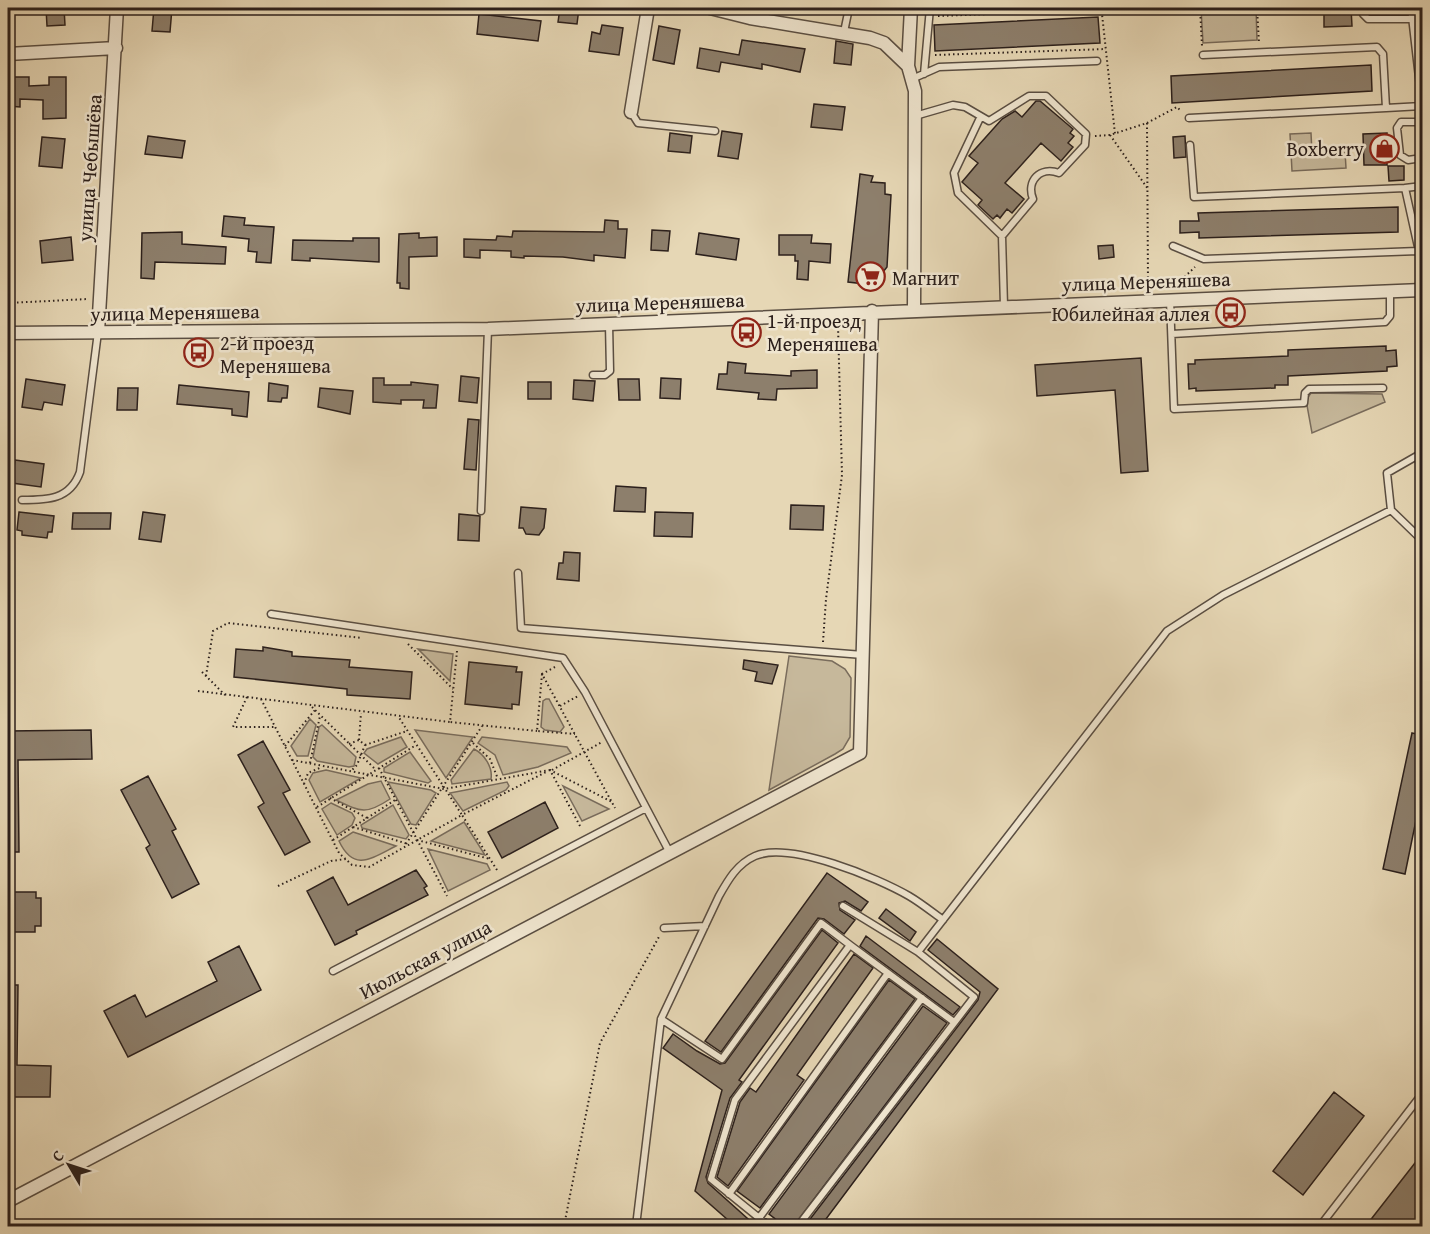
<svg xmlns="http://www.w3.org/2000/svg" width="1430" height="1234" font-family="'Gentium Book Plus',serif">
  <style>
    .green { fill: #c6b89b; stroke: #796c5c; stroke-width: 1.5 }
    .building { fill: #8d7f6c; stroke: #2c201c; stroke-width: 1.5 }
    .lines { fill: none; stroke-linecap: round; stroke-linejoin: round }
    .service-casing { stroke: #5a4e42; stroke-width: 9 }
    .minor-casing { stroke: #5a4e42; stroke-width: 15 }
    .path { stroke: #2c201c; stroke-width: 2; stroke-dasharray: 1.5 3; stroke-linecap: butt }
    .service { stroke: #efe5cf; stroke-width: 6 }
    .minor { stroke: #efe5cf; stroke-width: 12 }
    .labels { text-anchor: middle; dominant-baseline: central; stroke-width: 5; stroke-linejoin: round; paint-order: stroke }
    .poi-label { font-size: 20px; fill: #2c201c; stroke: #efe5cf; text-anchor: start }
    .street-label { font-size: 20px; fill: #2c201c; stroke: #efe5cf }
  </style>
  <rect width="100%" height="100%" fill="#e6d7b5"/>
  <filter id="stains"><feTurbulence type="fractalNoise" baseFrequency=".00333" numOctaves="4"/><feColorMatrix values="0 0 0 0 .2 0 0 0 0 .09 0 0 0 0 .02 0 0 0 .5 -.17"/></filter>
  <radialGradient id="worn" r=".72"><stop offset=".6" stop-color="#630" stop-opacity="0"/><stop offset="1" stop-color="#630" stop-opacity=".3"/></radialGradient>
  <!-- green -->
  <path class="green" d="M1201 8H1256L1257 40 1203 43Z
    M1311 133 1312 153 1345 151 1346 168 1292 171 1290 134Z
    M1311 393 1382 394 1385 402 1312 433 1306 400Z
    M418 649 453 654 450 681Z
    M789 656 832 661 845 669 851 678 850 737 843 749 835 754 769 790Z
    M546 699H549L564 727 560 732 545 730 541 727 543 701Z
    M310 719 316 725 308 756H297L291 746Z
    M322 725 356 757 354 766 349 767 317 761 313 757 319 727Z
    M415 730 473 737 446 778Z
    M401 737 407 747 378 764 364 753 367 749Z
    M482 737 567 747 571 753 538 767 503 775 495 755 478 743Z
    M474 749C484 754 493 767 491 779L452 784 451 780Z
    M410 752 431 781 428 783 384 772V768Z
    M326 770 361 778 320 802 309 780 313 773Z
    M381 781 390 799C366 815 361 812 336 800L368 784Z
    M388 782 431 790 436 793 416 825 411 824Z
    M507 782 509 786 506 790 463 811 450 793Z
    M563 786 609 809 582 821Z
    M331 803 352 813 355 818 352 825 337 835 322 809Z
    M393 805 409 835 406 839 362 828 361 825Z
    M464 822 485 855 431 841Z
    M353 832 396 846C372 858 354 873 339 841Z
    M428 849 487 864 490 870 448 891Z"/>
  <!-- building -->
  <path class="building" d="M46 8H64L65 25 47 26Z
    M154 8H172L170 32 152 31Z
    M560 8H579L577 24 558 22Z
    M1324 8H1351L1352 26 1324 27Z
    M479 14 541 21 538 41 477 34Z
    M1098 17 1100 43 935 51 934 25Z
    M602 25 623 28 619 55 589 51 592 32 600 34Z
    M659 26 680 30 674 64 653 60Z
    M742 40 805 49 800 72 762 64V69L721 62 719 72 697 68 700 48 739 55Z
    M836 41 853 44 851 65 834 63Z
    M1371 65 1372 91 1172 103 1171 76Z
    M8 77H29V86L49 85V77H66V118L43 119V100L20 99V107L8 106Z
    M1036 101H1040L1073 129 1070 133 1074 136 1068 143 1073 147 1061 161 1041 143 1005 183 1024 199 1012 213 1007 209 1000 218 997 215 993 219 978 205 982 200 962 182 978 163 969 156 1002 119 1015 111 1022 117Z
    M814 104 845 107 842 130 811 127Z
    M722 131 742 134 738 159 718 156Z
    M670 133 692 136 690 153 668 151Z
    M1387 133V165H1364L1363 134Z
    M148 136 185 141 182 158 145 154Z
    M1185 136 1186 157 1174 158 1173 137Z
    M42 137 65 139 62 168 39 166Z
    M1388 166H1404V180L1389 181Z
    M860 174 873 176 871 182 885 183V194L891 195 887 267 873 285 848 282Z
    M1398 207V232L1199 238V232L1180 233V221H1199L1198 213Z
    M224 216 245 218 244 225 274 227 271 263 256 262 257 252 248 251 249 239 222 236Z
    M605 220 618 221V229H627L625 258 594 255V261L563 257 524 256V258L511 257V251L480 250V258L464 257V239L496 240 497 236 512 237 513 231 604 232Z
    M652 230 670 231 668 251 651 250Z
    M182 232V244L226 247 225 264 155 262 154 279 141 278 142 233Z
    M419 233V238L437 237V256L409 257V289L400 288V283H397L399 234Z
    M699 233 739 239 736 260 696 254Z
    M779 235H812L811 243 831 244 830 263 809 261 808 280 797 279 798 261H795V255H779Z
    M71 237 73 260 42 263 40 241Z
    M353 238H379V262L310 258V261L292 260 293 240 353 241Z
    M1113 245 1114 257 1099 259 1098 246Z
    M1386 346V351L1396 350 1397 366 1387 367V371L1288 376V385H1275V388L1196 391V388L1189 389 1188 364H1195V360L1288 356V350Z
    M1141 358 1148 471 1121 473 1115 390 1037 396 1035 365Z
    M728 362 746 364 745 373 791 376V371L817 370V388L777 389 776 400 758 399 759 393 717 389 719 374H727Z
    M461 376 479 378 477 403 459 401Z
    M373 378H384V385H411V382L438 385 436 408H423L424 400H401V404L373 402Z
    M661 378 681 379 680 399 660 398Z
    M26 379 65 385 62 405 44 402 42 410 22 407Z
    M618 379H639L640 400H619Z
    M574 380 595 381 593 401 573 399Z
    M528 382H551V399H528Z
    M269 383 288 386 287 398H282L281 402 268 401Z
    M179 385 249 392 247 417 232 415V409L177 404Z
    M118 388H138L137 410H117Z
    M320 388 353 391 350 414 318 407Z
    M468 419 479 420 476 470 464 469Z
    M15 460 44 464 41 487 12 483Z
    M616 486 646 488 645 512 614 511Z
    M791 505 824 506 823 530 790 529Z
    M521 507 546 509 544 528 539 535 526 534 523 528H519Z
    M19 512 54 516 52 532H48L47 538 22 535V531L17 530Z
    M143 512 165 515 161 542 139 539Z
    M655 512 693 513 692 537 654 536Z
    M73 513H111L110 529H72Z
    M459 514 480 516 479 541 458 540Z
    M564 552 580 553 579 581 557 579 559 563H563Z
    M263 647 292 652V656L350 660 349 667 412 672 410 699 347 695V689L234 677 236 649 263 651Z
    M744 660 778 665 772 684 755 681 757 672 743 669Z
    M469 662 517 667 516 672H522L519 705 512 704V709L465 704Z
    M91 730 92 759 18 760 19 852H8V731Z
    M1412 733 1422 735V791L1405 874 1383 869Z
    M263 741 290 790 283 793 310 842 285 855 258 807 264 803 238 755Z
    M148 776 176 829 172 831 199 884 172 898 146 848 150 845 121 790Z
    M545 802 558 828 502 858 488 832Z
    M416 870 427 886 424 888 428 895 356 931 357 934 335 945 307 891 333 877 348 905Z
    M827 873 868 902 861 911 845 901 839 903 840 910 855 920 844 934 824 919 818 918 721 1052 705 1041Z
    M8 892H36V898H41V926H35V932H8Z
    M886 909 916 932 910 941 879 918Z
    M822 930 838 943 739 1080 742 1082 730 1098 706 1177 708 1183 757 1227H736L695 1191 722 1090 663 1048 673 1034 697 1051 720 1064 725 1063Z
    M866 936 960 1007 953 1015 860 946Z
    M937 939 998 989 820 1227H804L978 1000 980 992 928 950Z
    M239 946 261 990 128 1057 104 1011 135 995 146 1017 217 981 208 962Z
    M854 954 873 968 797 1075 804 1080 728 1186 717 1177 740 1102 750 1088 756 1092Z
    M889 980 915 999 760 1208 737 1191Z
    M8 985H18L17 1065 51 1066 50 1097H8Z
    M923 1006 947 1023 793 1227H786L769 1214Z
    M1334 1092 1364 1116 1303 1195 1273 1171Z
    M1422 1154V1227H1365Z"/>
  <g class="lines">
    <defs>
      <path id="service" d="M1363 8V14L1368 19H1412
        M1411 8 1422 104
        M844 32 849 8
        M924 74 930 8
        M912 79 939 67 1097 61
        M1386 108 1422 106
        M631 112 638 123 715 131
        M915 116 953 105 965 107 989 121 1029 96H1046L1086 134 1085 145 1059 173C1040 166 1026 181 1033 199L1002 236 1004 306
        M980 118 954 173 958 193 1002 236
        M1189 118 1386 108 1383 54 1377 47 1203 55
        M1422 122H1401L1397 128 1400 155 1408 160 1422 158
        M1190 145 1194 197 1405 188 1422 265
        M1405 188 1422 186
        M1173 246 1204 259 1418 251
        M1170 300 1174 409 1304 403 1305 393 1309 389 1383 388
        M1172 334 1385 322 1390 316V292
        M593 375H605L610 371 609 324
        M22 500C47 500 70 500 80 472L98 332
        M1391 510 1422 540
        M481 511 488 329
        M518 573 521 628 863 655
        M271 614 563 658 585 692 670 853
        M843 906 918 952
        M664 928 705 926
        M333 971 646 808
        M661 1019 722 1059 821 923 850 945
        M729 1194 888 973
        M759 1218 922 998
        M636 1226 661 1019 719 896C728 880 737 864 755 856 790 841 878 878 909 896 921 903 932 912 943 920
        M769 1226 711 1179 735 1100 850 945 954 1022
        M798 1226 974 997 918 952 1167 631 1223 595 1391 510 1387 473 1422 453
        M1320 1226 1422 1094"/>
      <path id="minor" d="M710 8 750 18 870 38 884 43 908 66
        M911 8 908 66 915 91 914 309
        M8 54 116 48
        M631 112 648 8
        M98 332 117 8
        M8 333 488 329 1422 290
        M8 1201 860 753 872 311"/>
    </defs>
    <!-- service casing -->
    <use href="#service" class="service-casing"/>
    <!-- minor casing -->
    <use href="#minor" class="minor-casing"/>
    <!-- path -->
    <path class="path" d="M1200 8 1202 46
      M1257 8 1259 43
      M1104 14 1140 12
      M938 16 1093 10 1102 14 1115 134
      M935 55 1106 49
      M1147 123 1177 107 1181 111
      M1110 135 1148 189
      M1095 136 1110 135 1147 123 1148 284
      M1178 283 1195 267
      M8 303 88 299
      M823 642 826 599 842 475 838 325
      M408 644 453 689
      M457 651 450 722 537 731
      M555 667 542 674 615 808
      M202 672 225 695
      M542 674 537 731 575 734
      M206 676 213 631 228 623 362 638
      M198 691 450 722
      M247 697 233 727H276
      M261 699 339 853 352 865 369 867 462 815 398 716
      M560 706 578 696
      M312 707 376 770
      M359 740 361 713
      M473 743 490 759 498 779
      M349 744 359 740 365 745 357 765 352 770
      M365 745 407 731
      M285 746 315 710
      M292 760 444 789 550 770
      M310 763 320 716
      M379 768 447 896
      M552 770 602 742
      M304 784 308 773 322 767
      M330 798 367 818
      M317 807 416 745
      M580 826 550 770 612 802
      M353 827 408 844
      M333 840 395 800
      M417 840 490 859
      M406 844 482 726
      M497 870 462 815 546 772
      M278 886 331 861 346 859
      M564 1226 600 1043 660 935"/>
    <!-- service -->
    <use href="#service" class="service"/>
    <!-- minor -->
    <use href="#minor" class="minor"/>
  </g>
  <!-- icons -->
  <defs>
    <symbol id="shop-ring" viewBox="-11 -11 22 22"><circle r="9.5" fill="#efe5cf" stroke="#8f2418" stroke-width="1.5"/><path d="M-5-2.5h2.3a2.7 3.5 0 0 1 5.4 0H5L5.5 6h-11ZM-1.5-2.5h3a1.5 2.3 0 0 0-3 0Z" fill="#8f2418"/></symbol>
    <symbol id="supermarket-ring" viewBox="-11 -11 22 22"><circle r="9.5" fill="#efe5cf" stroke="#8f2418" stroke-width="1.5"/><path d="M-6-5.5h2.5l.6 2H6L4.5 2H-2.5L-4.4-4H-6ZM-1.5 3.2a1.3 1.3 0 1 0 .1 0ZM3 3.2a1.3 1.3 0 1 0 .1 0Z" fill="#8f2418"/></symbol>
    <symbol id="bus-ring" viewBox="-11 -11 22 22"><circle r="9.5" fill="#efe5cf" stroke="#8f2418" stroke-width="1.5"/><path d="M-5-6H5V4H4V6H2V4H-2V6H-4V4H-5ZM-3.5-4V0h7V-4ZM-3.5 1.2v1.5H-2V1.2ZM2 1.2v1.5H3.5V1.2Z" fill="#8f2418"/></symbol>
  </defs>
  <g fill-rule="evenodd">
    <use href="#shop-ring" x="1368" y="132" width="33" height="33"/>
    <use href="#supermarket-ring" x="854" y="260" width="33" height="33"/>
    <use href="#bus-ring" x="1214" y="296" width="33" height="33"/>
    <use href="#bus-ring" x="730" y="316" width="33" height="33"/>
    <use href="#bus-ring" x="182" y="336" width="33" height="33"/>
  </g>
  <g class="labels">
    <!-- poi labels -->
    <g class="poi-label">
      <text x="1364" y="148" text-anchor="end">Boxberry</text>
      <text x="892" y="277">Магнит</text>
      <text x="1210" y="313" text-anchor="end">Юбилейная аллея</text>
      <text x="767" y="320">1-й проезд<tspan x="767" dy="23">Мереняшева</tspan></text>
      <text x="220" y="342">2-й проезд<tspan x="220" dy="23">Мереняшева</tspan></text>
    </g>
    <!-- street labels -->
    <g class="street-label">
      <text transform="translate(89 168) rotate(-86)">улица Чебышёва</text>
      <text transform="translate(1146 281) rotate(-2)">улица Мереняшева</text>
      <text transform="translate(660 302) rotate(-2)">улица Мереняшева</text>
      <text transform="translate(175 312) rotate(-1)">улица Мереняшева</text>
      <text transform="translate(425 959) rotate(-28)">Июльская улица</text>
    </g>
  </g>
  <!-- margin -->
  <rect width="1430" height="1234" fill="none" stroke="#e6d7b5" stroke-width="30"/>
  <rect x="9" y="9" width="1412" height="1216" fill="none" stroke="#2c201c" stroke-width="3"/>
  <rect x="15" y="15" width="1400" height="1204" fill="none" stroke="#2c201c" stroke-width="1.5"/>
  <!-- north arrow -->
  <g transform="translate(69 1165) rotate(309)" stroke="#efe5cf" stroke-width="4.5" paint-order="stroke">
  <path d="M0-4.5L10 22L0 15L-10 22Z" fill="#2c201c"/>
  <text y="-9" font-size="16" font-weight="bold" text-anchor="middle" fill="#2c201c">С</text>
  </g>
  <rect width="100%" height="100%" filter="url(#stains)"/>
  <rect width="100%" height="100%" fill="url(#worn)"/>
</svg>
